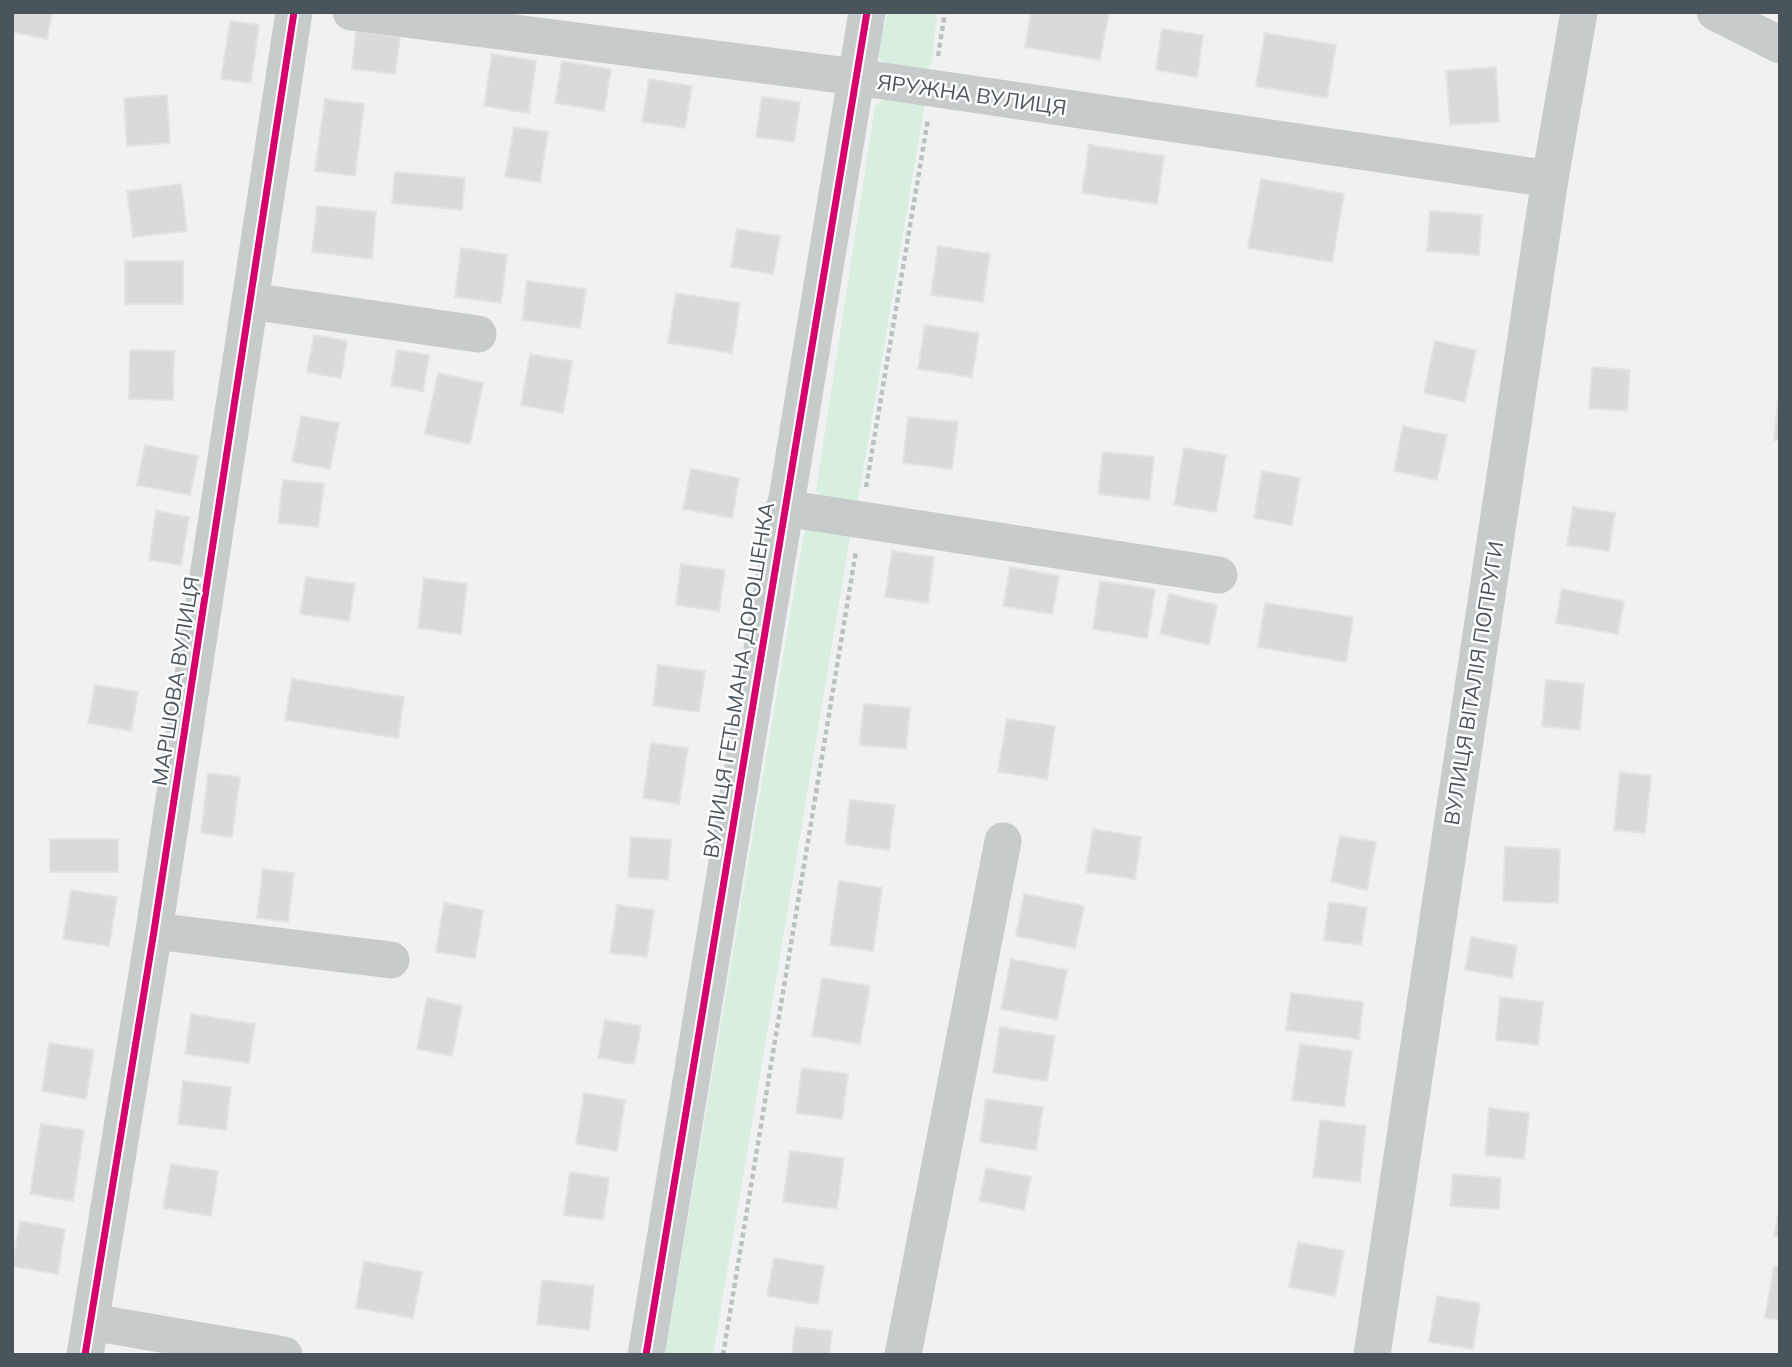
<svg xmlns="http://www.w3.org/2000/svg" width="1792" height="1367" font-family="Mulish,sans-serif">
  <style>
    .green { fill: #d8eede }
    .building { fill: #dadadb; stroke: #e2e3e3; stroke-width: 2 }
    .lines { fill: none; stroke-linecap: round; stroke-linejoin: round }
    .path { stroke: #b8c2be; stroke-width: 4.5; stroke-dasharray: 5 3.5; stroke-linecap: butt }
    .minor { stroke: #c8cbcc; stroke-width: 37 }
    .cycleway-casing { stroke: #fff; stroke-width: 11 }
    .cycleway { stroke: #d6006c; stroke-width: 7 }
    .labels { text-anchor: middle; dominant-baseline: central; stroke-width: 5; stroke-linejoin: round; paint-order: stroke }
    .street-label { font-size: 21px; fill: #49545b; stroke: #fff }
  </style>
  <rect width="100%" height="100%" fill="#f1f1f1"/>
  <!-- green -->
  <path class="green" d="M888 12H937L932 60 926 73 889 69 879 58 880 43Z
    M891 94 925 103 857 506 828 502 816 491 875 106Z
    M812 524 852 526 713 1355H665L804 533Z"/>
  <!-- building -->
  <path class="building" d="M12 12H52L47 39 12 32Z
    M1031 12H1109L1100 60 1025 47Z
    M230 21 259 25 251 83 221 79Z
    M1162 29 1203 35 1197 77 1156 70Z
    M356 31 400 37 395 74 352 69Z
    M1265 33 1336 45 1327 98 1256 86Z
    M492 54 536 61 529 113 484 106Z
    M562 61 611 69 604 111 555 103Z
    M1496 67 1499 122 1450 125 1446 71Z
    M649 79 692 86 685 128 642 122Z
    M167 95 170 143 127 146 124 98Z
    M762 97 800 102 794 142 756 137Z
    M325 99 364 104 355 176 315 171Z
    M514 127 548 132 540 182 505 177Z
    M1089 145 1164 156 1157 204 1082 193Z
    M395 172 465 178 462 210 392 203Z
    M1261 179 1344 194 1332 262 1248 248Z
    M181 184 187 231 133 237 127 191Z
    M317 206 376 212 372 259 312 252Z
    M1430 211 1482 215 1479 255 1427 251Z
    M737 229 780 236 773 274 731 267Z
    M938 246 990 254 983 302 931 295Z
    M461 248 507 255 501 303 455 297Z
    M125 261H183V304H125Z
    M527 281 586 289 580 328 522 320Z
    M676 293 740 303 732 353 668 343Z
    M925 325 979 333 972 377 918 369Z
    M314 335 347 341 341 378 307 372Z
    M1435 341 1476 350 1465 402 1424 393Z
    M130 350 174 351 173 400 129 399Z
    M397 350 429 355 423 391 391 386Z
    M530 354 572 361 563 413 521 405Z
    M1592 367 1630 370 1627 411 1589 408Z
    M438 373 483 383 470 444 425 434Z
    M1778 400H1780V440H1774Z
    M301 416 339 423 330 469 292 462Z
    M908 417 958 422 952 469 903 463Z
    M1403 426 1447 435 1437 480 1394 471Z
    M145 445 198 456 190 495 137 485Z
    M1184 448 1226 455 1216 512 1174 505Z
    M1103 452 1154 457 1149 500 1098 494Z
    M691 469 739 478 732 518 683 509Z
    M1262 471 1300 478 1292 525 1254 518Z
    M283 480 324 484 318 527 278 523Z
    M1573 507 1615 513 1609 551 1567 545Z
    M156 511 189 517 181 565 149 560Z
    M892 551 934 557 928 603 885 597Z
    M681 564 725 570 719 611 676 605Z
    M1010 567 1059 576 1052 614 1003 606Z
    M306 577 355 584 349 621 300 614Z
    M424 578 467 584 461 634 418 628Z
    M1100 581 1155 589 1147 638 1093 629Z
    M1562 589 1624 601 1618 634 1556 623Z
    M1169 594 1217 605 1209 645 1160 634Z
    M1265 603 1353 617 1346 662 1258 647Z
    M658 665 705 671 699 712 653 706Z
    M292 679 404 697 398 738 285 720Z
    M1546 680 1584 684 1580 730 1542 726Z
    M95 685 138 692 131 731 88 723Z
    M864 704 910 708 906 749 859 745Z
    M1007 719 1055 726 1047 779 998 772Z
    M651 743 688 748 679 804 643 798Z
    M1620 772 1651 776 1645 833 1614 830Z
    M208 773 240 777 232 837 201 833Z
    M850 800 895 805 889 850 845 844Z
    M1093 829 1141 837 1135 879 1086 872Z
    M1340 836 1376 842 1367 890 1331 882Z
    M631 837 671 840 668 880 628 877Z
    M50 839H118V872H50Z
    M1505 847 1560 849 1558 903 1503 901Z
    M263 869 294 873 288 922 257 918Z
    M839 881 882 888 873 951 830 945Z
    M71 890 117 897 109 946 63 939Z
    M1024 894 1084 906 1075 948 1016 936Z
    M1329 902 1367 907 1361 945 1324 940Z
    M444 903 483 910 475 958 436 952Z
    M617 905 654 910 647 957 610 953Z
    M1471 937 1517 946 1512 978 1465 970Z
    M1011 959 1067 970 1057 1020 1001 1009Z
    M822 978 870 986 860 1044 812 1036Z
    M1291 993 1363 1002 1359 1039 1286 1030Z
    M1500 997 1543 1002 1538 1045 1496 1040Z
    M427 998 462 1006 452 1056 417 1049Z
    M191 1014 255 1024 249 1063 185 1054Z
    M605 1020 641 1026 634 1064 598 1058Z
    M1000 1027 1055 1036 1047 1081 993 1073Z
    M49 1043 94 1050 86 1099 42 1091Z
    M1300 1044 1352 1051 1344 1107 1292 1100Z
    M802 1068 848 1074 842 1119 796 1113Z
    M183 1081 231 1087 226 1130 178 1124Z
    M584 1093 625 1100 617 1151 576 1144Z
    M986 1099 1043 1107 1036 1150 980 1142Z
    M1489 1108 1529 1113 1524 1159 1485 1155Z
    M1320 1120 1366 1126 1360 1182 1313 1177Z
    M41 1124 84 1130 73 1201 30 1194Z
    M790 1151 844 1158 837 1209 783 1202Z
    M171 1164 218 1171 211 1216 163 1208Z
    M986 1168 1031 1177 1024 1210 979 1201Z
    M570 1172 609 1178 603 1220 564 1215Z
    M1453 1174 1501 1178 1499 1209 1450 1206Z
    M1780 1205V1237L1774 1236Z
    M20 1221 65 1229 58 1274 12 1266Z
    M1298 1242 1344 1251 1335 1296 1289 1287Z
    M774 1258 824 1266 818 1304 767 1296Z
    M364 1261 422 1272 413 1318 356 1308Z
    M1774 1266 1780 1267V1320L1765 1318Z
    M542 1280 594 1286 589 1330 537 1324Z
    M1437 1296 1480 1303 1473 1349 1429 1342Z
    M795 1327 832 1331 829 1355H792Z"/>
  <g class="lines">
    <!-- path -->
    <path class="path" d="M938 56 945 12
      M866 487 928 119
      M723 1355 856 551"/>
    <!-- minor -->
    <path class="minor" d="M351 12 856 77 1550 179
      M1715 12 1780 45
      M250 301 478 334
      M784 508 1219 575
      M154 931 391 960
      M91 1322 284 1355
      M85 1355 154 931 294 12
      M646 1355 867 12
      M903 1355 1003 841
      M1372 1355 1550 179 1579 12"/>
    <defs>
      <path id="cycleway" d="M85 1355 154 931 294 12
        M646 1355 867 12"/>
    </defs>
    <!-- cycleway casing -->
    <use href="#cycleway" class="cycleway-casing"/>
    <!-- cycleway -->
    <use href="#cycleway" class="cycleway"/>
  </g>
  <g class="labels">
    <!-- street labels -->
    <g class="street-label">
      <text transform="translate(972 94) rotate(8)">ЯРУЖНА ВУЛИЦЯ</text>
      <text transform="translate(738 680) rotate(-81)">ВУЛИЦЯ ГЕТЬМАНА ДОРОШЕНКА</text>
      <text transform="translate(175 681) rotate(-81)">МАРШОВА ВУЛИЦЯ</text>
      <text transform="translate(1473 683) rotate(-81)">ВУЛИЦЯ ВІТАЛІЯ ПОПРУГИ</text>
    </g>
  </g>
  <!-- border -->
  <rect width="1792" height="1367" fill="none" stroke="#49545b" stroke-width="28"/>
</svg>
